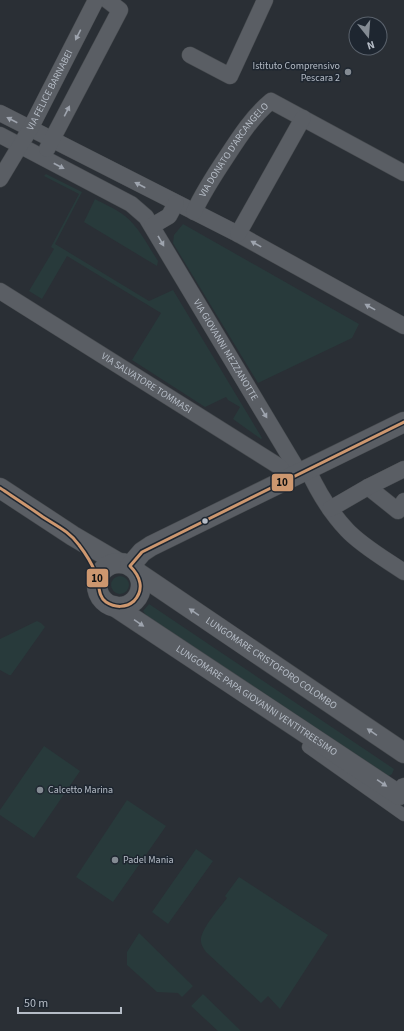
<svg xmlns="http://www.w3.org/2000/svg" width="404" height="1031" font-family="'Source Sans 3',sans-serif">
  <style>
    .green { fill: #283a3b }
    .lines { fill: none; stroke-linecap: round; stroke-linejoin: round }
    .pedestrian-casing { stroke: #464a4e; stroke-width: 13 }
    .minor-casing { stroke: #464a4e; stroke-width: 17 }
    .tertiary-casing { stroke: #464a4e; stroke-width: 21 }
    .pedestrian { stroke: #5a5e64; stroke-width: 12 }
    .minor { stroke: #5a5e64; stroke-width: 16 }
    .tertiary { stroke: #5a5e64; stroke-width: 20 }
    .bus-1-casing { stroke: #1e2630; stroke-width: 6 }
    .bus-1 { stroke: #cd976f; stroke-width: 3 }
    .oneway { fill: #9ea4ae }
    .poi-dot { fill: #848b93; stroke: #1e2630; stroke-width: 1.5 }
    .bus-dot { fill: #b5bcc6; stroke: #1e2630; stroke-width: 1.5 }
    .labels { text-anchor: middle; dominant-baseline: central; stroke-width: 3; stroke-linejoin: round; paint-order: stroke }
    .poi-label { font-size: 10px; fill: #b5bcc6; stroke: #1e2630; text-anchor: start }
    .street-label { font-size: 10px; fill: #b5bcc6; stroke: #1e2630 }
    .line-badge { stroke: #1e2630; stroke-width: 1.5 }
    .pale-badge-label { font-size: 11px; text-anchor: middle; font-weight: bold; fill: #111 }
  </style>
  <rect width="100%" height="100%" fill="#2a2f35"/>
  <!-- green -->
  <path class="green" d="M46 174 82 192 55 244 149 301 173 290 262 438 261 439 233 419 240 407 228 400 226 397 205 407 132 360 161 313 67 256 42 299 29 291 54 249 51 247 79 194 44 176Z
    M95 199C104 204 116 209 125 216 139 227 148 246 158 261L157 266 84 222Z
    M183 224 359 324 352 338 258 383 173 243 174 235Z
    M111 585a9 9 0 1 1 18 0a9 9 0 1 1-18 0Z
    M149 604 394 769 392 774 386 778 147 616 143 611Z
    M37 621 41 623 45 627 11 675H9L0 670V639Z
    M44 746 80 771 34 838 0 815V810Z
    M127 800 166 826 113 902 76 877Z
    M196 849 213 861 168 924 152 912Z
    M239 877 328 935 280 1009 268 996 261 1003 206 952C203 948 200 943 201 938 204 925 219 909 227 898L225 896Z
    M139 933 193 986 182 997 178 993 157 992 127 965V952Z
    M203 994 241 1031H218L191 1006Z"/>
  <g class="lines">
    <defs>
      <path id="pedestrian" d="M308 747 404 815"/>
      <g id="minor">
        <path d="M190 55 230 76 265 0"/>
        <path d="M0 113 238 234 404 326"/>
        <path id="s1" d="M0 135 131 204 146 217 300 474"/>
        <path d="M47 149 120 10 107 0"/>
        <path id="s2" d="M0 179 30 129 96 0"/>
        <path id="s3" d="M194 212C203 192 215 174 227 156 240 136 253 116 271 101L404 173"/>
        <path d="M152 226 169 216 176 203"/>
        <path d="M238 234 303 118"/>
        <path id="s4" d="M0 291 280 467 288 480"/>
        <path d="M308 470C318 492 330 512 347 530 362 546 385 559 404 572"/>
        <path d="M368 487 398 511 404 501"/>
        <path d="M330 509 368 487 404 469"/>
      </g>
      <g id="tertiary">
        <path d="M0 488 73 536 119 563"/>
        <circle cx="119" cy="585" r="22"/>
        <path d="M130 566 142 552 151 546 404 422"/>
        <path id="s5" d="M138 573 404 753"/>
        <path id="s6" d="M114 606 399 795 404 788"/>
      </g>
    </defs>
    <!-- pedestrian casing -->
    <use href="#pedestrian" class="pedestrian-casing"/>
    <!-- minor casing -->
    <use href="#minor" class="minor-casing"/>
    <!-- tertiary casing -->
    <use href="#tertiary" class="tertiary-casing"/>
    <!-- pedestrian -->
    <use href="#pedestrian" class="pedestrian"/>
    <!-- minor -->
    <use href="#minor" class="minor"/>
    <!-- tertiary -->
    <use href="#tertiary" class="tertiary"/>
    <defs>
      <path id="bus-1" d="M0 488C15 498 29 507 43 517 57 526 70 532 79 545 86 554 92 564 96 574 100 583 97 596 106 602 115 608 126 608 134 601 145 589 140 576 130 566L142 552 404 422"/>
    </defs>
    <!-- bus-1 casing -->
    <use href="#bus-1" class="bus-1-casing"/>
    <!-- bus-1 -->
    <use href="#bus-1" class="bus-1"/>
  </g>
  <!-- one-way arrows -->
  <defs><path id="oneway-solid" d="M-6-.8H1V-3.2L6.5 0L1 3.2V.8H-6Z"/></defs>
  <g class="oneway">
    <use href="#oneway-solid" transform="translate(78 35) rotate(117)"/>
    <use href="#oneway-solid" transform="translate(67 111) rotate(-63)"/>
    <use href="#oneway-solid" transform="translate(12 120) rotate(-153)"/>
    <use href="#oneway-solid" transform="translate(59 166) rotate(28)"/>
    <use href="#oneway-solid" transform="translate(140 185) rotate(-153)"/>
    <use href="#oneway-solid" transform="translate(161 241) rotate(60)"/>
    <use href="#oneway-solid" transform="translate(256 244) rotate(-151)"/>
    <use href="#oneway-solid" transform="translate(370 307) rotate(-151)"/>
    <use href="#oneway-solid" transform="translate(264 413) rotate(59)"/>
    <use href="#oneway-solid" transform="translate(194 612) rotate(-146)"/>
    <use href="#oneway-solid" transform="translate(139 623) rotate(34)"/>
    <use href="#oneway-solid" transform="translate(372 732) rotate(-146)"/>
    <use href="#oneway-solid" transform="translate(382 783) rotate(34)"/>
  </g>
  <!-- markers -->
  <g class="poi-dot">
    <circle cx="348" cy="72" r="4"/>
    <circle cx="40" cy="790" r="4"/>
    <circle cx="115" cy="860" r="4"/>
  </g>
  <circle class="bus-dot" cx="205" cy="521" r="3.5"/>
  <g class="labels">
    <!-- poi labels -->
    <g class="poi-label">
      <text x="340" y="66" text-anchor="end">Istituto Comprensivo<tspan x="340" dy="12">Pescara 2</tspan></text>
      <text x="48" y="790">Calcetto Marina</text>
      <text x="123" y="860">Padel Mania</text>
    </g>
    <!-- street labels -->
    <g class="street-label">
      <text stroke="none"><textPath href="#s2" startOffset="102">VIA FELICE BARNABEI</textPath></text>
      <text stroke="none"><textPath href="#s3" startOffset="74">VIA DONATO D'ARCANGELO</textPath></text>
      <text stroke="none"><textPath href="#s1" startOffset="323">VIA GIOVANNI MEZZANOTTE</textPath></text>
      <text stroke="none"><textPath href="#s4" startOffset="173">VIA SALVATORE TOMMASI</textPath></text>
      <text stroke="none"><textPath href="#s5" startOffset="161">LUNGOMARE CRISTOFORO COLOMBO</textPath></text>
      <text stroke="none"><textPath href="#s6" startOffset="171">LUNGOMARE PAPA GIOVANNI VENTITREESIMO</textPath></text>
    </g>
  </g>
  <g class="line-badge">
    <rect x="271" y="473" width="23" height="19" rx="4" fill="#cd976f"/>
    <rect x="86" y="568" width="23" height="20" rx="4" fill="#cd976f"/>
  </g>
  <g class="pale-badge-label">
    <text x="282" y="486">10</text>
    <text x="97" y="582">10</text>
  </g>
  <!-- north arrow -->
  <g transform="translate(368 36) rotate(163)"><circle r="19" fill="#1e2630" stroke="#5a626c"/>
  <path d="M0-3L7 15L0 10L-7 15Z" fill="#848b93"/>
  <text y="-6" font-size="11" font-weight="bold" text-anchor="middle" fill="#b5bcc6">N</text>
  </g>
  <!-- scale -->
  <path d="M18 1007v6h103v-6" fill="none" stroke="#b5bcc6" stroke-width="2"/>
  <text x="24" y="1007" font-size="12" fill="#b5bcc6" stroke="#1e2630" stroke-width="3" paint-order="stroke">50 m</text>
</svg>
